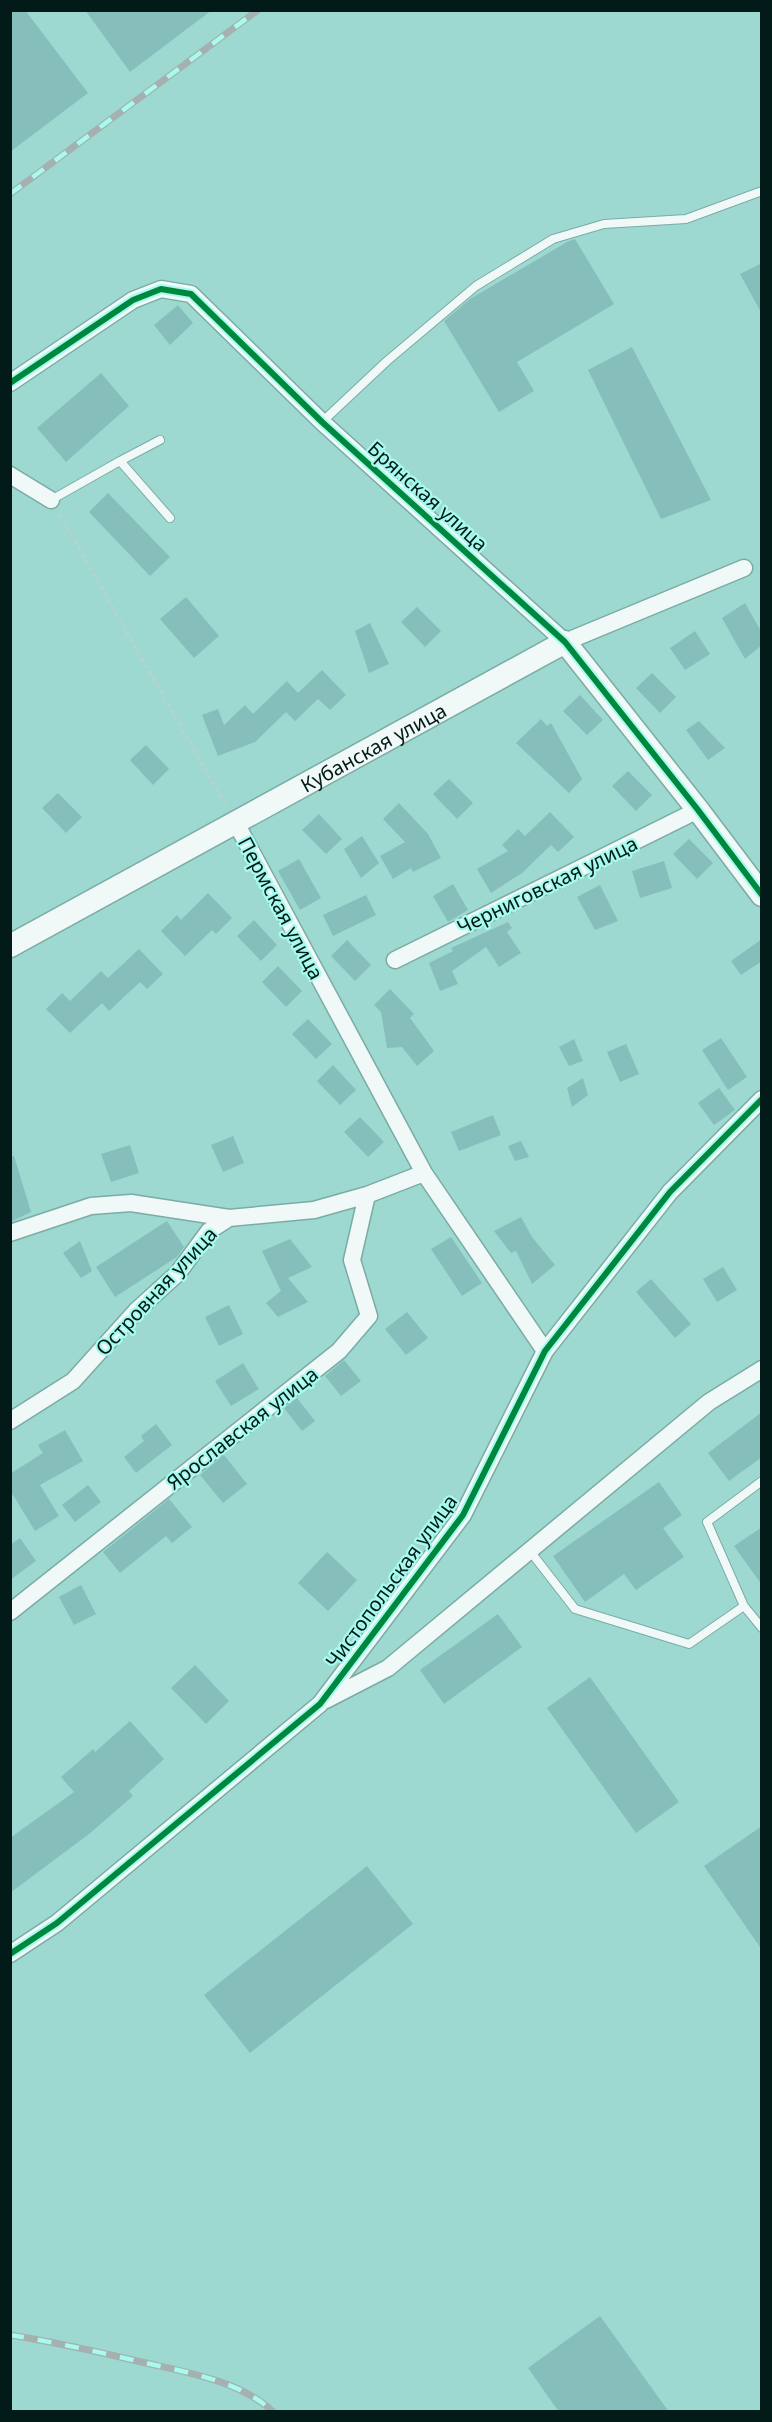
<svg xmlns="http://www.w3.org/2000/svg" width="772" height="2422" font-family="'Noto Sans',sans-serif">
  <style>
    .building { fill: #86bebc }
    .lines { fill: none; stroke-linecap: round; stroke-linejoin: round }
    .lane-casing { stroke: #7aaca5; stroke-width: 10 }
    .street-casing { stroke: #7aaca5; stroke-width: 19 }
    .secondary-casing { stroke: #7aaca5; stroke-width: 25 }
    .path { stroke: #bed0cd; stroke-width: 3; stroke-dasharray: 3 4.5; stroke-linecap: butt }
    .lane { stroke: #f0f9f8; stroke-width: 8 }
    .street { stroke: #f0f9f8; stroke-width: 16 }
    .secondary { stroke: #f0f9f8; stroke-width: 22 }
    .rail-casing { stroke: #a5b1b0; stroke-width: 7 }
    .rail { stroke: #a7fbee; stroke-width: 4.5; stroke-dasharray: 14; stroke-linecap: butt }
    .cycleway-casing { stroke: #a7fbee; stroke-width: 10 }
    .cycleway { stroke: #00873e; stroke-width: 6 }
    .labels { text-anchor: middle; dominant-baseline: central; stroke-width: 4.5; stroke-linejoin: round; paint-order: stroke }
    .street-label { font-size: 20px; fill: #031b18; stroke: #a7fbee }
  </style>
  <rect width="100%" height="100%" fill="#9dd9d0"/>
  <!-- building -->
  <path class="building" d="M10 10H25L88 93 10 152Z
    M85 10H212L130 72Z
    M575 239 614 304 517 362 534 391 499 412 444 321 470 299 567 242Z
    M762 263V314L740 274Z
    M178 305 193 323 170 345 154 325Z
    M632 347 711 500 661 519 588 370Z
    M101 373 129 406 66 462 37 428Z
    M108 493 170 557 150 576 89 512Z
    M186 597 219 636 194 658 160 619Z
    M745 603 762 633V645L745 659 722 618Z
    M417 607 441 631 425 647 401 622Z
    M370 623 389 664 369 673 355 631Z
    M695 631 710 654 685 670 670 648Z
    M322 670 346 695 330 710 318 699 295 721 286 712 255 742 218 756 202 715 218 709 224 725 245 705 253 714 287 681 298 693Z
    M652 673 676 697 660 713 636 688Z
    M580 695 603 720 587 735 563 711Z
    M541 719 547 726 551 723 582 779 569 793 516 743Z
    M699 721 725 748 708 760 686 730Z
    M146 745 169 769 153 785 130 760Z
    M628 771 652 795 636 811 612 786Z
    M449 779 473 803 457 819 433 794Z
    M58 793 82 817 66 833 42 808Z
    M399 803 428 834 441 858 413 872 411 868 393 879 380 856 405 842 383 819Z
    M550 812 574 837 558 852 551 845 522 873 491 893 477 869 508 851 502 845 518 829 525 836Z
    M319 814 342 839 326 854 302 830Z
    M362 836 379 863 361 878 344 849Z
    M689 839 713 863 697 879 673 854Z
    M299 859 321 898 300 910 278 871Z
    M664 861 672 888 640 898 632 871Z
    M453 884 468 910 448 922 433 896Z
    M600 885 618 921 595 930 577 897Z
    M208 893 232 918 216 934 212 930 185 956 161 931 177 915 181 920Z
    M366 895 376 915 333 936 323 915Z
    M254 920 277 945 261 961 237 936Z
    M508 922 512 928 507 932 521 953 499 967 486 947 452 971 458 984 440 991 429 963 453 951 451 948Z
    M762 939V961L741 975 731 961Z
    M347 940 371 965 355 981 331 956Z
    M139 949 163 974 147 989 140 982 109 1011 102 1003 70 1033 46 1009 62 993 70 1001 101 971 108 978Z
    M278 966 302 991 286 1007 262 982Z
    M390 989 414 1014 410 1018 434 1051 417 1066 402 1047 387 1048 381 1012 374 1005Z
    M308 1019 332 1044 316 1059 292 1034Z
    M721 1038 747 1077 728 1090 702 1050Z
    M574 1039 583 1061 569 1066 559 1047Z
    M626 1044 639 1074 620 1082 607 1052Z
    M333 1065 356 1090 340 1105 317 1081Z
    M583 1078 588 1095 572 1107 567 1088Z
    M719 1088 735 1110 714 1125 698 1103Z
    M493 1115 501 1135 459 1151 451 1132Z
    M360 1117 384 1142 368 1157 344 1132Z
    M233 1136 244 1163 223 1172 211 1145Z
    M521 1141 529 1157 515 1161 508 1146Z
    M130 1145 139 1173 111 1182 101 1154Z
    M10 1156H14L31 1212 10 1222Z
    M521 1217 532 1237 555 1265 532 1284 516 1251 511 1253 494 1231Z
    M167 1221 184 1247 177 1257 115 1297 96 1267Z
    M451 1237 482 1283 462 1296 431 1249Z
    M290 1239 312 1267 288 1278 308 1302 278 1317 266 1303 281 1291 262 1251Z
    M80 1241 92 1271 81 1278 63 1253Z
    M723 1267 737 1290 717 1302 703 1279Z
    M651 1279 691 1324 675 1338 636 1292Z
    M229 1305 243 1334 219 1346 205 1317Z
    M407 1312 428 1338 406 1355 385 1329Z
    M344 1360 361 1381 341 1396 325 1376Z
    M243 1363 259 1389 231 1406 215 1381Z
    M297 1398 315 1421 302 1431 284 1408Z
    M762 1412V1457L729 1481 708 1453Z
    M156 1424 172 1445 136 1473 124 1457 144 1441 141 1436Z
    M65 1430 83 1461 40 1485 59 1516 35 1531 10 1490V1474L43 1453 38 1445Z
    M224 1455 247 1484 223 1503 200 1475Z
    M659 1482 682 1515 663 1528 684 1557 636 1590 624 1574 585 1602 553 1556Z
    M88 1485 101 1502 75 1522 62 1505Z
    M169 1499 192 1527 172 1543 166 1536 120 1573 103 1552Z
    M762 1527V1585L734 1546Z
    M20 1538 36 1561 10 1580V1545Z
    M327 1552 357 1580 328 1611 298 1583Z
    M81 1585 96 1614 74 1625 59 1597Z
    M498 1614 522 1647 444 1704 420 1670Z
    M195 1665 229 1701 206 1724 171 1688Z
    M590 1677 679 1802 636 1833 547 1708Z
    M130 1721 164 1759 129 1791 133 1796 89 1834 10 1893V1838L74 1792 61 1777 93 1749 95 1752Z
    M762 1826V1950L704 1866Z
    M367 1866 413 1924 250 2053 204 1995Z
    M600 2316 669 2412H559L528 2368Z"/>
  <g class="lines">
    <defs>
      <path id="lane" d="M322 422 387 361 476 286 553 239 604 224 686 219 762 191
        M120 461 160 440
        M51 500 120 461 170 518
        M530 1551 575 1609 689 1644 744 1606 762 1628
        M744 1606 707 1522 762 1481"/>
      <path id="street" d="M10 383 133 300 161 289 191 294 322 422 565 642 744 568
        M10 475 51 500
        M236 823 424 1173 545 1351
        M395 960 698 810
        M10 1233 91 1206 131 1203 229 1218
        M10 1421 73 1381 136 1311 178 1273 209 1231 229 1218 314 1210 367 1195 424 1173
        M10 1612 339 1351 369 1316 352 1260 367 1195
        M326 1700 388 1668 709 1402 762 1369
        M10 1954 57 1923 320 1704 463 1515 545 1351 670 1192 762 1099"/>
      <g id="secondary">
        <path id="s1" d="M10 946 565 642 698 810 762 895"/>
      </g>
    </defs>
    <!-- lane casing -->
    <use href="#lane" class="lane-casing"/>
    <!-- street casing -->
    <use href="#street" class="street-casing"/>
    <!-- secondary casing -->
    <use href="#secondary" class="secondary-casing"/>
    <!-- path -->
    <path class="path" d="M60 515 226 806"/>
    <!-- lane -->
    <use href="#lane" class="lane"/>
    <!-- street -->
    <use href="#street" class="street"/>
    <!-- secondary -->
    <use href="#secondary" class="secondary"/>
    <defs>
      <path id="rail" d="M10 194 258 10
        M10 2335C53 2342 95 2351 137 2361 180 2371 241 2380 273 2412"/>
    </defs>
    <!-- rail casing -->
    <use href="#rail" class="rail-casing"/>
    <!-- rail -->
    <use href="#rail" class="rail"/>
    <defs>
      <path id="cycleway" d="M10 383 133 300 161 289 191 294 322 422 565 642 698 810 762 895
        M10 1954 57 1923 320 1704 463 1515 545 1351 670 1192 762 1099"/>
    </defs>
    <!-- cycleway casing -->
    <use href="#cycleway" class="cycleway-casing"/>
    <!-- cycleway -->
    <use href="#cycleway" class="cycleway"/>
  </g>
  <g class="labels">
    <!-- street labels -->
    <g class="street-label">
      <text transform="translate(428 496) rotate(42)">Брянская улица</text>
      <text stroke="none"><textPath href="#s1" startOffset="414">Кубанская улица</textPath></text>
      <text transform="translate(547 885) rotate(-26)">Черниговская улица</text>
      <text transform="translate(281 908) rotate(62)">Пермская улица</text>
      <text transform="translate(156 1291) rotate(-47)">Островная улица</text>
      <text transform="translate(242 1428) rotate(-38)">Ярославская улица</text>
      <text transform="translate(391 1581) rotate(-54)">Чистопольская улица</text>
    </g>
  </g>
  <!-- border -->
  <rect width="772" height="2422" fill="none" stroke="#031b18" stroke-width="24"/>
</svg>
